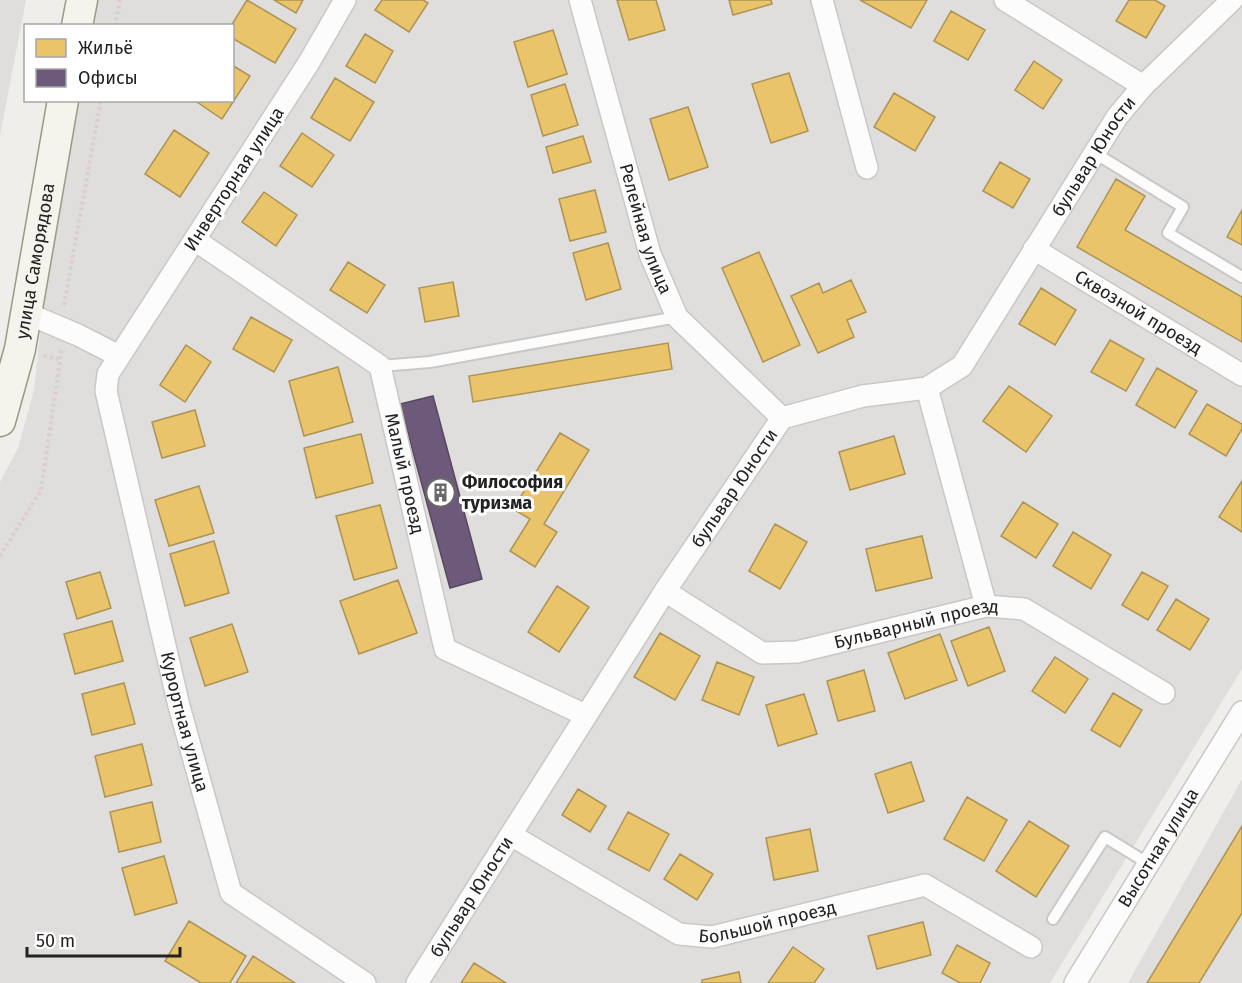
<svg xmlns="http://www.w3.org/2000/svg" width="1242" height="983" font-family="'Fira Sans',sans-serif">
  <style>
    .residential { fill: #dfdedc }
    .homes { fill: #e9c46a; stroke: #ad9354; stroke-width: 1.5 }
    .offices { fill: #6d597a; stroke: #564860; stroke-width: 1.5 }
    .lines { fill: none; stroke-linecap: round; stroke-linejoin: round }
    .lane-casing { stroke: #c9c8c7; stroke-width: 14 }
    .street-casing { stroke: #c9c8c7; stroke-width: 24 }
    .secondary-casing { stroke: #999a82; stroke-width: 33 }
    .path { stroke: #dccecd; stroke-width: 4; stroke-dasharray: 3 3; stroke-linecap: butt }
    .lane { stroke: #fdfcfc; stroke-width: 10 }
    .street { stroke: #fdfcfc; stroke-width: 21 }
    .secondary { stroke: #f4f4ed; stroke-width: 30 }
    .labels { text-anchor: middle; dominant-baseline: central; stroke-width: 6; stroke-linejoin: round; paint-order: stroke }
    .street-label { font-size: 18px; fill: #222; stroke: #fff }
    .poi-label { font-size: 18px; font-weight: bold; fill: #222; stroke: #fff; text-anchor: start }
  </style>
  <rect width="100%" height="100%" fill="#f0eeeb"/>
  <!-- residential -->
  <path class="residential" d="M0 0H26L0 136Z
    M95 0H1242V669L1050 983H0V482L18 448 34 390 50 245 77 101 232 100V26L90 25Z
    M1242 779V983H1128Z"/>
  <!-- homes -->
  <path class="homes" d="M247 0 296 29 275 63 232 38 231 26Z
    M274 0H303L296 13Z
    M382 0H423L428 3 409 32 375 10Z
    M617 0H656L665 30 629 40Z
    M729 0H771L772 4 733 15Z
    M860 0H927L911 28Z
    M1129 0H1155L1165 6 1146 38 1116 21Z
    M951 11 985 30 968 60 934 41Z
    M553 30 567 74 528 87 514 42Z
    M365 34 393 51 375 83 346 66Z
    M1034 61 1062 80 1043 109 1015 90Z
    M232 65 250 76 222 119 194 100H232Z
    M789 73 808 131 771 143 752 84Z
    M335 78 374 102 350 141 311 118Z
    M565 84 578 125 543 136 531 95Z
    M894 93 935 117 915 151 874 127Z
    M688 107 708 167 669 180 650 119Z
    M174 130 209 153 180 197 145 174Z
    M302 133 334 155 312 187 280 166Z
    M583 136 591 162 553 173 546 147Z
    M1000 162 1030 179 1013 208 983 191Z
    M1116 179 1145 196 1125 230 1242 297V342L1077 247Z
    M595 190 606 232 570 241 559 199Z
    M264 192 297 215 276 246 242 222Z
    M1242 210V245L1227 237Z
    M608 243 621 289 586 300 573 253Z
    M759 252 800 345 763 362 722 268Z
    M348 262 385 285 367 313 330 290Z
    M851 280 866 312 847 320 854 337 818 353 791 296 819 283 823 293Z
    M453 282 459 316 425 322 419 288Z
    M1041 288 1076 310 1055 345 1019 324Z
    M251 317 292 340 274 372 233 349Z
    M1110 340 1144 359 1126 391 1091 372Z
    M668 343 672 369 473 402 469 376Z
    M186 345 211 362 185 402 160 385Z
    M338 367 353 422 304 436 289 381Z
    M1157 368 1197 391 1175 428 1136 405Z
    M1009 386 1052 416 1026 452 983 421Z
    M1207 404 1242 424V429L1226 456 1189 434Z
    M195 410 205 446 162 458 152 422Z
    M560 433 589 450 544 524 557 532 535 567 510 551 530 519 513 509Z
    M361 434 373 483 316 498 304 448Z
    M894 436 905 474 850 490 839 452Z
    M1242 481V532L1219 517Z
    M199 486 214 533 169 546 155 500Z
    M1023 502 1058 524 1036 558 1001 536Z
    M380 505 397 568 354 580 336 516Z
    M775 524 807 542 780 589 749 571Z
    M1073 532 1111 555 1091 589 1053 566Z
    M922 536 932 578 876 591 866 549Z
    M214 541 229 593 185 606 170 554Z
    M100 572 111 608 77 619 66 582Z
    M1142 572 1168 586 1148 620 1122 605Z
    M398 580 417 633 359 654 340 601Z
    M557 586 589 607 559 652 528 632Z
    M1176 599 1209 619 1190 650 1157 630Z
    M112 621 123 661 75 674 64 634Z
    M232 624 248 672 205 686 190 638Z
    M989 627 1005 671 968 686 951 641Z
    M660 633 700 656 675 700 634 677Z
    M940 634 957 680 905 699 888 653Z
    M1055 657 1088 679 1065 713 1032 691Z
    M717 662 754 677 739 715 702 700Z
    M864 670 875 711 838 721 827 681Z
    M124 683 135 724 92 735 82 694Z
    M1113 693 1142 710 1120 747 1091 730Z
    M804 694 817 734 778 746 766 705Z
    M142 744 152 785 105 797 95 756Z
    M911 762 924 801 888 813 875 774Z
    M578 789 606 806 590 832 562 815Z
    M967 797 1007 820 984 861 944 839Z
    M152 802 161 842 119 852 110 812Z
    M628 812 669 834 649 871 608 849Z
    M1029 821 1069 846 1036 897 996 871Z
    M1242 826V913L1199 983H1147Z
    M810 829 818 871 774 880 766 838Z
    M680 854 713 874 697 900 664 879Z
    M164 856 177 903 135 915 122 868Z
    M189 921 246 956 230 983H201L165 961Z
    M923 922 931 955 877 969 868 936Z
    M957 945 990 963 980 983H960L942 973Z
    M793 947 824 969 814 983H768Z
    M253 956 295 983H236Z
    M474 963 506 983H461Z
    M739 972 741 983H702V980Z"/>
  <!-- offices -->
  <path class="offices" d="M433 396 482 579 450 588 400 404Z"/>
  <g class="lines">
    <defs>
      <path id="lane" d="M1093 152 1183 207 1168 233 1242 277
        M380 366 430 362 677 317
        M1053 919 1105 837 1149 864"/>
      <g id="street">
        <path id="s1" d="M345 0 308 64 108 374 106 391 179 706 231 893 365 983"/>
        <path id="s2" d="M580 0 650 254 677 317 782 418"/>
        <path d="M822 0 867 168"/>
        <path d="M1005 0 1143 86"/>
        <path id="s3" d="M195 240 380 366 445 649 585 715"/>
        <path id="s4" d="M1034 249 1242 375"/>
        <path d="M26 313 78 335 119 356"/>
        <path d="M927 388 986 606"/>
        <path id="s5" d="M665 591 762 653 797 652 986 606 1024 609 1164 693"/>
        <path id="s6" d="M511 835 679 934 712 937 925 885 1031 947"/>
        <path id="s7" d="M417 983 665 591 782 418 863 396 927 388 962 366 1117 117 1143 86 1232 0"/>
        <path id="s8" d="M1075 983 1242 712"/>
      </g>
      <g id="secondary">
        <path d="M77 26 82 0"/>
        <path id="s9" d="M0 421 20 349 63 100"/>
      </g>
    </defs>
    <!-- lane casing -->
    <use href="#lane" class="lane-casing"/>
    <!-- street casing -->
    <use href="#street" class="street-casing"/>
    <!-- secondary casing -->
    <use href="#secondary" class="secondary-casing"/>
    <!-- path -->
    <path class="path" d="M115 26 120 0
      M64 305 101 100
      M44 356 59 359
      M0 556 41 490 62 348"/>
    <!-- lane -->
    <use href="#lane" class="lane"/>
    <!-- street -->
    <use href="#street" class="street"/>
    <!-- secondary -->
    <use href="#secondary" class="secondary"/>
  </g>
  <!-- icons -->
  <defs>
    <symbol id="building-ring" viewBox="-11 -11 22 22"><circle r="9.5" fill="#fff" stroke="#6a6968" stroke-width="1.5"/><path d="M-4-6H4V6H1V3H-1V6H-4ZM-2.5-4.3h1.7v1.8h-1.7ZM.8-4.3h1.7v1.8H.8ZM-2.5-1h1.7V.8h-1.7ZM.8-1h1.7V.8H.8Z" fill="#6a6968"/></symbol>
  </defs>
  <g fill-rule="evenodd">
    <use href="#building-ring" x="424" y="476" width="33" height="33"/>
  </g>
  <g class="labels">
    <!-- street labels -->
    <g class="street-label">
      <text stroke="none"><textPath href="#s7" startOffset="1110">бульвар Юности</textPath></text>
      <text transform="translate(234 179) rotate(-57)">Инверторная улица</text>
      <text stroke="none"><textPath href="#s2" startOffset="238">Релейная улица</textPath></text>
      <text stroke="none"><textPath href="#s9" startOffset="164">улица Саморядова</textPath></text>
      <text stroke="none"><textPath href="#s4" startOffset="122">Сквозной проезд</textPath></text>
      <text stroke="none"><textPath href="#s3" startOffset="334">Малый проезд</textPath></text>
      <text stroke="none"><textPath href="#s7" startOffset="588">бульвар Юности</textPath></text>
      <text stroke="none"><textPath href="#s5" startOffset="273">Бульварный проезд</textPath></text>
      <text stroke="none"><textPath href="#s1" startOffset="800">Курортная улица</textPath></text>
      <text stroke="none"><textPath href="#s8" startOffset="159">Высотная улица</textPath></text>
      <text stroke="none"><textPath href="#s7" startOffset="102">бульвар Юности</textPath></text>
      <text stroke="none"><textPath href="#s6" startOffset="285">Большой проезд</textPath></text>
    </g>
    <!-- poi labels -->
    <g class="poi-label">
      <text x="462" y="482">Философия<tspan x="462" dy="21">туризма</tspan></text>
    </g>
  </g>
  <!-- legend -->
  <rect x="24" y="24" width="210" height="78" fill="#ffffff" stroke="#a7a7a7" stroke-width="1.5"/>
  <rect x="36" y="39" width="30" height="18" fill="#e9c46a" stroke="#a7a7a7" stroke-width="1.5"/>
  <text x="78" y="54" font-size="18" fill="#222222">Жильё</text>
  <rect x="36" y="69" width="30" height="18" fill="#6d597a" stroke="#a7a7a7" stroke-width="1.5"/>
  <text x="78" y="84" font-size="18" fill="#222222">Офисы</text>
  <!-- scale -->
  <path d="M27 947v9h153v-9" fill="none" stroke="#222222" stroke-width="3"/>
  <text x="36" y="947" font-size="18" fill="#222222" stroke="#ffffff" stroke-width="4.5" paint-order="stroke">50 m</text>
</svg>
